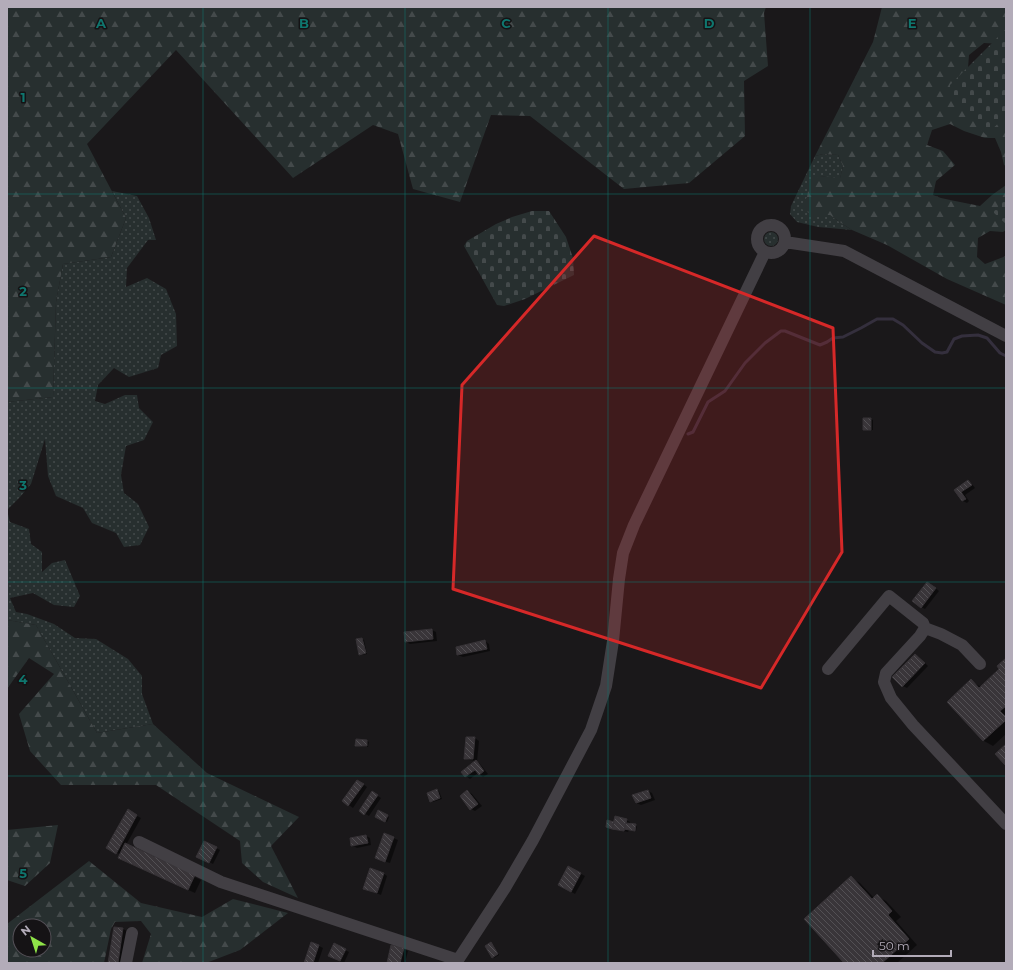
<svg xmlns="http://www.w3.org/2000/svg" width="1013" height="970" font-family="Montserrat,sans-serif">
  <style>
    .green { fill: url(#green-dots) }
    .forest { fill: url(#forest-firs); fill-rule: evenodd }
    .cemetery { fill: url(#cemetery-stones) }
    .shadow { fill: #0007 }
    .lines { fill: none; stroke-linecap: round; stroke-linejoin: round }
    .stream { stroke: #342f3d; stroke-width: 3 }
    .building { fill: url(#building-back-hatch); stroke: #363236 }
    .minor { stroke: #423f44; stroke-width: 12 }
    .marked { fill: #d62828; fill-opacity: 0.2; stroke: #d62828; stroke-width: 3; stroke-linejoin: round }
    .grid { fill: none; stroke: #0f766e; stroke-width: 1; stroke-opacity: 0.55 }
    .grid-label { font-size: 13px; text-anchor: middle; font-weight: bold; fill: #0f766e; stroke: #151315; stroke-width: 3; stroke-linejoin: round; paint-order: stroke }
  </style>
  <defs>
    <pattern id="green-dots" width="8" height="8" patternUnits="userSpaceOnUse"><rect width="8" height="8" fill="#272f2f"/><path d="M2 2h.1M6 6h.1" fill="none" stroke="#444a4b" stroke-width="1.8" stroke-linecap="round"/></pattern>
    <pattern id="forest-firs" width="22" height="20" patternUnits="userSpaceOnUse"><rect width="22" height="20" fill="#272f2f"/><path d="M5 1l3.5 6h-7zM16 11l3.5 6h-7z" fill="#444a4b"/></pattern>
    <pattern id="cemetery-stones" width="16" height="16" patternUnits="userSpaceOnUse"><rect width="16" height="16" fill="#272f2f"/><path d="M2 7V4a2 2 0 0 1 4 0v3zM10 15v-3a2 2 0 0 1 4 0v3z" fill="#444a4b"/></pattern>
    <pattern id="building-back-hatch" width="6" height="6" patternUnits="userSpaceOnUse"><rect width="6" height="6" fill="#393539"/><path d="M-1 5l2 2M0 0l6 6M5-1l2 2" fill="none" stroke="#535054"/></pattern>
  </defs>
  <rect width="100%" height="100%" fill="#1a181a"/>
  <!-- green -->
  <path class="green" d="M823 154 838 155 843 166 840 179 820 176 813 215H830L841 223 852 230 818 227 797 222 790 214 791 206 815 156Z
    M112 191 137 196 149 218 156 240H148L127 268 126 287 147 278 166 289 176 314 177 346 161 355 158 368 129 377 114 368 98 385 95 401 105 404 125 395H137L139 408 153 422 144 440 126 446 121 475 124 493 138 504 149 527 140 545 124 547 116 533 92 523 83 508 56 496 48 476 45 439 31 484 20 497 7 510 10 522 29 529 31 544 42 552V572L52 563 65 560 80 596 74 607 54 605 33 593 10 598 16 612 27 614 54 624 75 638 96 639 128 659 142 676V694L153 724 97 733 36 625 7 620V402L53 397 56 302 63 264 111 257 126 218Z
    M764 239a7 7 0 1 1 14 0a7 7 0 1 1-14 0Z"/>
  <!-- forest -->
  <path class="forest" d="M7 7H766L764 13 768 66 744 81 745 136 689 183 624 189 530 116 491 115 460 202 413 189 398 134 373 125 293 178 176 50 87 144 126 218 111 257 63 264 56 302 53 397 7 402Z
    M882 7H1006V42L1001 44 984 43 969 55 967 81 1006 103V166L1004 165 1001 152 995 138H985L964 131 950 124 932 130 927 145 943 151 955 165 936 181 933 195 941 198 955 201 980 206 992 195 1006 185V230L1003 232 990 231 978 238 977 257 985 264 1006 256V305L947 279 887 245 852 230 841 223 830 215H813L800 208 807 197 810 180 820 176 840 178 843 166 838 155 823 154 815 156 873 42Z
    M7 620 36 625 97 733 153 724 207 773 299 817 271 846 298 898 263 882 242 863 240 841 156 785H61L30 751 19 714 54 674 29 658 7 689Z
    M58 825 50 863 25 886 7 880V830Z
    M89 861 141 903 202 917 233 899 288 913 240 950 206 963H142L151 934 141 921 115 922 111 929 104 963H7V924ZM20 926H44V950H20Z"/>
  <!-- cemetery -->
  <path class="cemetery" d="M1006 29V116L986 135 945 90Z
    M1006 198V224L993 212Z
    M532 211H549L566 237 573 258 574 275 525 299 504 306 497 305 464 246 467 241 496 224 512 217Z"/>
  <!-- shadow -->
  <path class="shadow" d="M871 419 873 420V430H866L864 429Z
    M968 481 972 484 975 488 965 495 969 501 967 503 963 501 955 490Z
    M932 585 939 591 925 609 921 607Z
    M432 630 436 632 437 641 410 644 406 642Z
    M362 639 364 640 367 654 362 655 360 654 357 640Z
    M485 641 489 644 490 651 463 657 458 655Z
    M915 655 919 657 928 666 907 688 903 686Z
    M1006 659V734L993 746 984 741 948 702 971 681 981 687 1000 669Z
    M475 738 479 741 477 762 480 764 488 774 483 777 478 773 470 779 466 776 462 772 477 761 469 760 465 758Z
    M367 741 369 742 368 747 358 746 356 745Z
    M362 783 367 787 353 808 343 801Z
    M437 790 439 791 442 799 433 802 431 801Z
    M468 791 472 794 482 806 475 811 471 809Z
    M648 791 652 793 655 800 641 805 636 803Z
    M372 792 381 798 369 816 360 811Z
    M128 811 141 818 126 845 201 880 195 893 126 862 121 855 108 848Z
    M379 812 389 817 387 822 377 816Z
    M626 820 630 822V824L637 826 636 831 629 830 628 832 618 830 615 829 613 822Z
    M384 834 398 840 390 863 380 860Z
    M366 836 370 838 371 845 357 848 352 845Z
    M216 848 220 850 213 864 198 856Z
    M568 867 585 876 575 894 559 885Z
    M383 873 387 876 381 895 368 890Z
    M851 878 860 883 874 898 877 896 886 901 901 917 896 921 917 945 897 963H845Z
    M123 929 127 931 122 963H109Z
    M491 944 493 945 499 955 494 958 493 957Z
    M319 946 323 948 318 963H305Z
    M404 949 408 951 405 963H388Z
    M345 950 349 952 344 963 333 958Z"/>
  <g class="lines">
    <!-- stream -->
    <path class="stream" d="M688 434 693 432 708 402 725 391 745 363 765 343 781 331H785L820 345 827 342 833 338 843 337 861 328 877 319H893L903 325 922 343 935 352 942 353 947 352 954 339 962 336 978 335 987 338 1000 353 1006 356"/>
  </g>
  <!-- building -->
  <path class="building" d="M863 418H871V430H863Z
    M968 480 972 485 961 492 966 499 962 501 954 490Z
    M927 582 936 588 921 608 912 601Z
    M432 629 433 639 405 642 404 632Z
    M362 638 366 653 359 655 356 639Z
    M485 640 487 649 457 655 456 647Z
    M915 654 925 663 902 687 892 677Z
    M1006 658V706L1000 711 1006 717V720L983 741 947 702 971 679 979 688 999 669 997 666Z
    M466 737H475L473 759H464Z
    M356 739 367 740V746H355Z
    M1006 744V766L995 754Z
    M476 760 484 771 479 775 475 770 465 777 461 772Z
    M357 780 364 784 348 806 342 801Z
    M437 789 440 798 430 802 427 793Z
    M467 790 478 804 470 810 460 796Z
    M648 790 651 798 636 803 632 795Z
    M372 791 378 795 364 815 359 811Z
    M128 809 137 815 116 854 106 848Z
    M378 810 388 815 385 822 375 817Z
    M615 816 627 819 624 831 612 829Z
    M607 820 614 822 612 829 606 827Z
    M626 823 636 824 635 831 624 829Z
    M384 833 394 837 385 862 375 858Z
    M366 835 368 843 351 846 350 838Z
    M204 841 217 847 209 863 196 857Z
    M125 843 195 875 188 890 118 858Z
    M568 866 581 873 571 892 558 885Z
    M370 868 384 873 377 893 363 889Z
    M851 876 872 899 877 894 892 911 888 915 909 939 882 963H844L804 919Z
    M114 927 123 928 118 963H108Z
    M311 942 319 945 313 963H304Z
    M491 942 498 954 492 958 485 946Z
    M334 943 346 949 340 961 328 956Z
    M391 945 404 948 400 963H387Z"/>
  <g class="lines">
    <!-- minor -->
    <path class="minor" d="M757 239a14 14 0 1 1 28 0a14 14 0 1 1-28 0Z
      M785 242 844 251 1006 336
      M925 628 941 634 962 645 980 664
      M828 669 889 596 923 623 925 628 920 636 886 673 884 682 891 698 913 725 1006 824
      M139 842 221 882 458 960
      M126 963 132 933
      M456 963 505 888 533 840 591 730 606 686 613 641 619 579 623 553 634 525 765 252"/>
  </g>
  <!-- marked area -->
  <path class="marked" d="M594 236 833 328 842 552 761 688 453 589 462 385Z"/>
  <!-- grid -->
  <path class="grid" d="M203 7V963M405 7V963M608 7V963M810 7V963M7 194H1006M7 388H1006M7 582H1006M7 776H1006"/>
  <g class="grid-label">
    <text x="101" y="28">A</text>
    <text x="304" y="28">B</text>
    <text x="506" y="28">C</text>
    <text x="709" y="28">D</text>
    <text x="912" y="28">E</text>
    <text x="23" y="102">1</text>
    <text x="23" y="296">2</text>
    <text x="23" y="490">3</text>
    <text x="23" y="684">4</text>
    <text x="23" y="878">5</text>
  </g>
  <!-- border -->
  <rect width="1013" height="970" fill="none" stroke="#b3acb9" stroke-width="16"/>
  <!-- north arrow -->
  <g transform="translate(32 938) rotate(321)"><circle r="19" fill="#151315" stroke="#545057"/>
  <path d="M0-3L7 15L0 10L-7 15Z" fill="#8fe348"/>
  <text y="-6" font-size="11" font-weight="bold" text-anchor="middle" fill="#b3acb9">N</text>
  </g>
  <!-- scale -->
  <path d="M873 950v6h78v-6" fill="none" stroke="#b3acb9" stroke-width="2"/>
  <text x="879" y="950" font-size="12" fill="#b3acb9" stroke="#151315" stroke-width="3" paint-order="stroke">50 m</text>
</svg>
